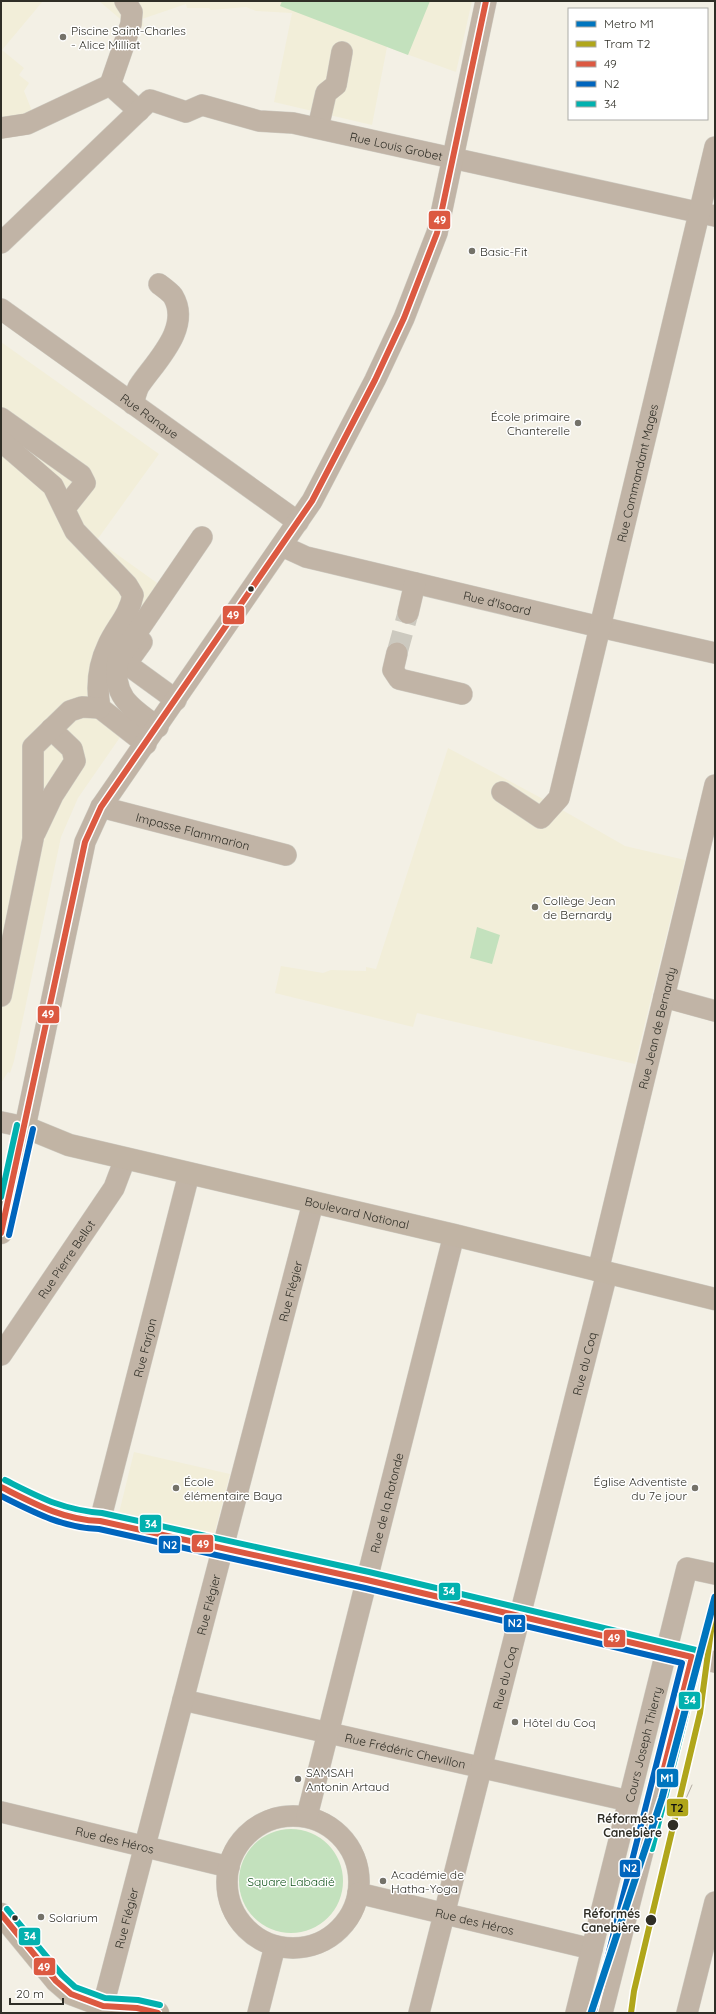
<svg xmlns="http://www.w3.org/2000/svg" width="716" height="2014" font-family="Quicksand,sans-serif">
  <style>
    .built { fill: #f2eed9 }
    .green { fill: #c3e1bd }
    .lines { fill: none; stroke-linecap: round; stroke-linejoin: round }
    .minor-tunnel { stroke: #ccc9bf; stroke-width: 21; stroke-dasharray: 21 10; stroke-linecap: butt }
    .minor-casing { stroke: #cfccc3; stroke-width: 22 }
    .major-casing { stroke: #cfccc3; stroke-width: 23 }
    .minor { stroke: #c1b4a6; stroke-width: 21 }
    .major { stroke: #c1b4a4; stroke-width: 22 }
    .tram { stroke: #b4ada3; stroke-width: 1 }
    .bus-1-casing { stroke: #fff; stroke-width: 9 }
    .bus-2-casing { stroke: #fff; stroke-width: 9 }
    .bus-3-casing { stroke: #fff; stroke-width: 9 }
    .bus-1 { stroke: #dc5941; stroke-width: 6 }
    .bus-2 { stroke: #0065bd; stroke-width: 6 }
    .bus-3 { stroke: #02b1af; stroke-width: 6 }
    .tram-1-casing { stroke: #fff; stroke-width: 9 }
    .tram-1 { stroke: #b0a61b; stroke-width: 6 }
    .metro-1-casing { stroke: #fff; stroke-width: 10 }
    .metro-1 { stroke: #0075be; stroke-width: 7 }
    .poi-dot { fill: #747269; stroke: #fff; stroke-width: 1.5 }
    .bus-dot { fill: #2f2e26; stroke: #fff; stroke-width: 1.5 }
    .labels { text-anchor: middle; dominant-baseline: central; stroke-width: 3; stroke-linejoin: round; paint-order: stroke }
    .poi-label { font-size: 12px; fill: #2f2e26; stroke: #fff; text-anchor: start }
    .street-label { font-size: 12px; fill: #2f2e26; stroke: #fff }
    .stop-label { font-size: 12px; font-weight: bold; fill: #2f2e26; stroke: #fff; text-anchor: end }
    .park-label { font-size: 12px; fill: #11531a; stroke: #fff }
    .line-badge { stroke: #fff; stroke-width: 1.5 }
    .badge-label { font-size: 11px; text-anchor: middle; font-weight: bold; fill: #fff }
    .pale-badge-label { font-size: 11px; text-anchor: middle; font-weight: bold; fill: #111 }
  </style>
  <rect width="100%" height="100%" fill="#f3f0e5"/>
  <!-- built -->
  <path class="built" d="M1 1H43L2 50 24 68 19 75 29 83 24 91 38 126 1 132Z
    M99 1H472L456 72 387 47 372 125 274 102 292 13 256 11 246 7 211 10 209 8H187L186 4 142 19 144 26 125 23Z
    M1 342 159 454 97 540 160 585 106 689 109 704 132 720 78 798 61 837 14 1061 10 1073 8 1072 1 1083Z
    M448 748 543 799 625 846 685 860 635 1064 417 1013 413 1027 275 993 281 966 323 973 331 970 366 971V967L376 969Z
    M134 1452 230 1474 214 1535 119 1513Z"/>
  <!-- green -->
  <path class="green" d="M282 1H430L408 55 280 6Z
    M477 927 500 935 492 964 470 958Z
    M239 1881a52 52 0 1 1 104 0a52 52 0 1 1-104 0Z"/>
  <g class="lines">
    <!-- minor-tunnel -->
    <path class="minor-tunnel" d="M397 653 408 613"/>
    <defs>
      <g id="minor">
        <path d="M110 85 131 24 132 12 125 1"/>
        <path d="M1 128 27 124 110 85 139 111"/>
        <path d="M318 128 326 93 336 85 342 52"/>
        <path id="s1" d="M1 243 150 100 186 112 202 105 259 121 293 123 715 216"/>
        <path id="s2" d="M1 309 298 522"/>
        <path d="M133 404C135 398 136 391 139 386 155 362 192 328 173 296 170 292 163 287 159 284"/>
        <path d="M1 418 81 475 85 483 65 508"/>
        <path d="M1 441 53 486 75 531 127 585 133 595C129 616 116 627 108 645 98 666 96 686 100 708L146 744"/>
        <path id="s3" d="M282 546 306 557 600 627 715 653"/>
        <path d="M408 613 415 583"/>
        <path d="M142 642 129 660 132 668 176 700"/>
        <path d="M397 653 393 670 399 679 462 694"/>
        <path d="M158 727C131 708 111 696 118 660L202 537"/>
        <path id="s4" d="M502 792 541 818 559 798 715 147"/>
        <path id="s5" d="M101 807 286 855"/>
        <path d="M35 833 53 795 75 761 72 749 51 729"/>
        <path d="M1 996 33 839V747L70 711 82 707 100 708"/>
        <path d="M664 997 715 1011"/>
        <path d="M1 1122 25 1127 85 842 101 807 312 501 375 380 404 318 437 233 486 1"/>
        <path id="s6" d="M598 1271 715 785"/>
        <path id="s7" d="M1 1355 114 1188 125 1159"/>
        <path d="M1 1487C32 1502 64 1523 100 1521L367 1580 715 1662"/>
        <path id="s8" d="M100 1521 189 1174"/>
        <path id="s9" d="M183 1700 629 1801"/>
        <path id="s10" d="M1 1812 229 1867"/>
        <circle cx="293" cy="1882" r="66"/>
        <path id="s11" d="M307 1816 454 1235"/>
        <path id="s12" d="M358 1893 592 1949"/>
        <path id="s13" d="M103 2006 313 1203"/>
        <path d="M258 2013 275 1946"/>
        <path id="s14" d="M419 2013 607 1273"/>
        <path id="s15" d="M576 2013 687 1568 715 1574"/>
        <path d="M602 2013 692 1657"/>
        <path d="M687 2013 715 1902"/>
      </g>
      <g id="major">
        <path id="s16" d="M1 1233 25 1127 69 1145 454 1235 715 1299"/>
        <path d="M1 1914 56 1981 71 1994 103 2006 137 2008 158 2013"/>
      </g>
    </defs>
    <!-- minor casing -->
    <use href="#minor" class="minor-casing"/>
    <!-- major casing -->
    <use href="#major" class="major-casing"/>
    <!-- minor -->
    <use href="#minor" class="minor"/>
    <!-- major -->
    <use href="#major" class="major"/>
    <!-- tram -->
    <path class="tram" d="M673 1828 692 1785"/>
    <defs>
      <path id="bus-1" d="M1 1233 85 842 101 807 312 501 375 380 404 318 437 233 486 1
        M1 1487C33 1503 63 1520 100 1521L367 1580 692 1657 660 1784
        M1 1914 56 1981 71 1994 103 2006 137 2008 158 2013"/>
      <path id="bus-2" d="M9 1235 33 1129
        M1 1496C33 1512 63 1528 99 1529L365 1588 682 1663 594 2011"/>
      <path id="bus-3" d="M1 1197 17 1125
        M5 1480C39 1497 62 1510 102 1513L369 1572 696 1650 699 1654 700 1659 652 1849
        M7 1909 62 1975 75 1987 105 1998 138 2000 160 2005"/>
    </defs>
    <!-- bus-1 casing -->
    <use href="#bus-1" class="bus-1-casing"/>
    <!-- bus-2 casing -->
    <use href="#bus-2" class="bus-2-casing"/>
    <!-- bus-3 casing -->
    <use href="#bus-3" class="bus-3-casing"/>
    <!-- bus-1 -->
    <use href="#bus-1" class="bus-1"/>
    <!-- bus-2 -->
    <use href="#bus-2" class="bus-2"/>
    <!-- bus-3 -->
    <use href="#bus-3" class="bus-3"/>
    <defs>
      <path id="tram-1" d="M631 2013 634 1991 700 1713 715 1601"/>
    </defs>
    <!-- tram-1 casing -->
    <use href="#tram-1" class="tram-1-casing"/>
    <!-- tram-1 -->
    <use href="#tram-1" class="tram-1"/>
    <defs>
      <path id="metro-1" d="M591 2013 662 1798 715 1597"/>
    </defs>
    <!-- metro-1 casing -->
    <use href="#metro-1" class="metro-1-casing"/>
    <!-- metro-1 -->
    <use href="#metro-1" class="metro-1"/>
  </g>
  <!-- markers -->
  <g class="poi-dot">
    <circle cx="63" cy="37" r="4"/>
    <circle cx="472" cy="251" r="4"/>
    <circle cx="578" cy="423" r="4"/>
    <circle cx="535" cy="907" r="4"/>
    <circle cx="176" cy="1488" r="4"/>
    <circle cx="695" cy="1488" r="4"/>
    <circle cx="515" cy="1722" r="4"/>
    <circle cx="298" cy="1779" r="4"/>
    <circle cx="383" cy="1881" r="4"/>
    <circle cx="41" cy="1917" r="4"/>
  </g>
  <g class="bus-dot">
    <circle cx="251" cy="589" r="3.5"/>
    <circle cx="673" cy="1825" r="6"/>
    <circle cx="15" cy="1918" r="3.5"/>
    <circle cx="651" cy="1920" r="6"/>
  </g>
  <g class="labels">
    <!-- poi labels -->
    <g class="poi-label">
      <text x="71" y="30">Piscine Saint-Charles<tspan x="71" dy="14">- Alice Milliat</tspan></text>
      <text x="480" y="251">Basic-Fit</text>
      <text x="570" y="416" text-anchor="end">École primaire<tspan x="570" dy="14">Chanterelle</tspan></text>
      <text x="543" y="900">Collège Jean<tspan x="543" dy="14">de Bernardy</tspan></text>
      <text x="184" y="1481">École<tspan x="184" dy="14">élémentaire Baya</tspan></text>
      <text x="687" y="1481" text-anchor="end">Église Adventiste<tspan x="687" dy="14">du 7e jour</tspan></text>
      <text x="523" y="1722">Hôtel du Coq</text>
      <text x="306" y="1772">SAMSAH<tspan x="306" dy="14">Antonin Artaud</tspan></text>
      <text x="391" y="1874">Académie de<tspan x="391" dy="14">Hatha-Yoga</tspan></text>
      <text x="49" y="1917">Solarium</text>
    </g>
    <!-- street labels -->
    <g class="street-label">
      <text stroke="none"><textPath href="#s1" startOffset="461">Rue Louis Grobet</textPath></text>
      <text stroke="none"><textPath href="#s2" startOffset="183">Rue Ranque</textPath></text>
      <text stroke="none"><textPath href="#s4" startOffset="408">Rue Commandant Mages</textPath></text>
      <text stroke="none"><textPath href="#s3" startOffset="223">Rue d'Isoard</textPath></text>
      <text stroke="none"><textPath href="#s5" startOffset="95">Impasse Flammarion</textPath></text>
      <text stroke="none"><textPath href="#s6" startOffset="250">Rue Jean de Bernardy</textPath></text>
      <text stroke="none"><textPath href="#s16" startOffset="452">Boulevard National</textPath></text>
      <text stroke="none"><textPath href="#s7" startOffset="116">Rue Pierre Bellot</textPath></text>
      <text stroke="none"><textPath href="#s13" startOffset="739">Rue Flégier</textPath></text>
      <text stroke="none"><textPath href="#s8" startOffset="179">Rue Farjon</textPath></text>
      <text stroke="none"><textPath href="#s14" startOffset="670">Rue du Coq</textPath></text>
      <text stroke="none"><textPath href="#s11" startOffset="323">Rue de la Rotonde</textPath></text>
      <text stroke="none"><textPath href="#s13" startOffset="415">Rue Flégier</textPath></text>
      <text stroke="none"><textPath href="#s14" startOffset="346">Rue du Coq</textPath></text>
      <text stroke="none"><textPath href="#s15" startOffset="277">Cours Joseph Thierry</textPath></text>
      <text stroke="none"><textPath href="#s9" startOffset="228">Rue Frédéric Chevillon</textPath></text>
      <text stroke="none"><textPath href="#s10" startOffset="117">Rue des Héros</textPath></text>
      <text stroke="none"><textPath href="#s13" startOffset="91">Rue Flégier</textPath></text>
      <text stroke="none"><textPath href="#s12" startOffset="120">Rue des Héros</textPath></text>
    </g>
    <!-- stop labels -->
    <g class="stop-label">
      <text x="662" y="1818">Réformés -<tspan x="662" dy="14">Canebière</tspan></text>
      <text x="640" y="1913">Réformés<tspan x="640" dy="14">Canebière</tspan></text>
    </g>
    <!-- park labels -->
    <g class="park-label">
      <text x="291" y="1881">Square Labadié</text>
    </g>
  </g>
  <g class="line-badge">
    <rect x="428" y="210" width="23" height="20" rx="4" fill="#dc5941"/>
    <rect x="222" y="605" width="23" height="20" rx="4" fill="#dc5941"/>
    <rect x="37" y="1005" width="23" height="19" rx="4" fill="#dc5941"/>
    <rect x="139" y="1514" width="23" height="19" rx="4" fill="#02b1af"/>
    <rect x="191" y="1534" width="23" height="19" rx="4" fill="#dc5941"/>
    <rect x="158" y="1535" width="23" height="19" rx="4" fill="#0065bd"/>
    <rect x="438" y="1582" width="23" height="19" rx="4" fill="#02b1af"/>
    <rect x="503" y="1614" width="23" height="19" rx="4" fill="#0065bd"/>
    <rect x="603" y="1629" width="23" height="19" rx="4" fill="#dc5941"/>
    <rect x="678" y="1691" width="23" height="19" rx="4" fill="#02b1af"/>
    <rect x="656" y="1768" width="23" height="20" rx="4" fill="#0075be"/>
    <rect x="666" y="1798" width="23" height="19" rx="4" fill="#b0a61b"/>
    <rect x="619" y="1859" width="22" height="19" rx="4" fill="#0065bd"/>
    <rect x="18" y="1927" width="23" height="19" rx="4" fill="#02b1af"/>
    <rect x="33" y="1957" width="23" height="19" rx="4" fill="#dc5941"/>
  </g>
  <g class="badge-label">
    <text x="440" y="224">49</text>
    <text x="233" y="619">49</text>
    <text x="48" y="1018">49</text>
    <text x="151" y="1528">34</text>
    <text x="203" y="1548">49</text>
    <text x="170" y="1549">N2</text>
    <text x="449" y="1595">34</text>
    <text x="515" y="1627">N2</text>
    <text x="614" y="1642">49</text>
    <text x="690" y="1704">34</text>
    <text x="667" y="1782">M1</text>
    <text x="630" y="1872">N2</text>
    <text x="30" y="1940">34</text>
    <text x="44" y="1971">49</text>
  </g>
  <g class="pale-badge-label">
    <text x="677" y="1812">T2</text>
  </g>
  <!-- border -->
  <rect width="716" height="2014" fill="none" stroke="#2f2e26" stroke-width="4"/>
  <!-- legend -->
  <rect x="568" y="8" width="140" height="112" fill="#ffffff" stroke="#acaba8"/>
  <rect x="576" y="21" width="20" height="6" fill="#0075be" stroke="#acaba8"/>
  <text x="604" y="28" font-size="12" fill="#2f2e26">Metro M1</text>
  <rect x="576" y="41" width="20" height="6" fill="#b0a61b" stroke="#acaba8"/>
  <text x="604" y="48" font-size="12" fill="#2f2e26">Tram T2</text>
  <rect x="576" y="61" width="20" height="6" fill="#dc5941" stroke="#acaba8"/>
  <text x="604" y="68" font-size="12" fill="#2f2e26">49</text>
  <rect x="576" y="81" width="20" height="6" fill="#0065bd" stroke="#acaba8"/>
  <text x="604" y="88" font-size="12" fill="#2f2e26">N2</text>
  <rect x="576" y="101" width="20" height="6" fill="#02b1af" stroke="#acaba8"/>
  <text x="604" y="108" font-size="12" fill="#2f2e26">34</text>
  <!-- scale -->
  <path d="M10 1998v6h53v-6" fill="none" stroke="#2f2e26" stroke-width="2"/>
  <text x="16" y="1998" font-size="12" fill="#2f2e26" stroke="#ffffff" stroke-width="3" paint-order="stroke">20 m</text>
</svg>
